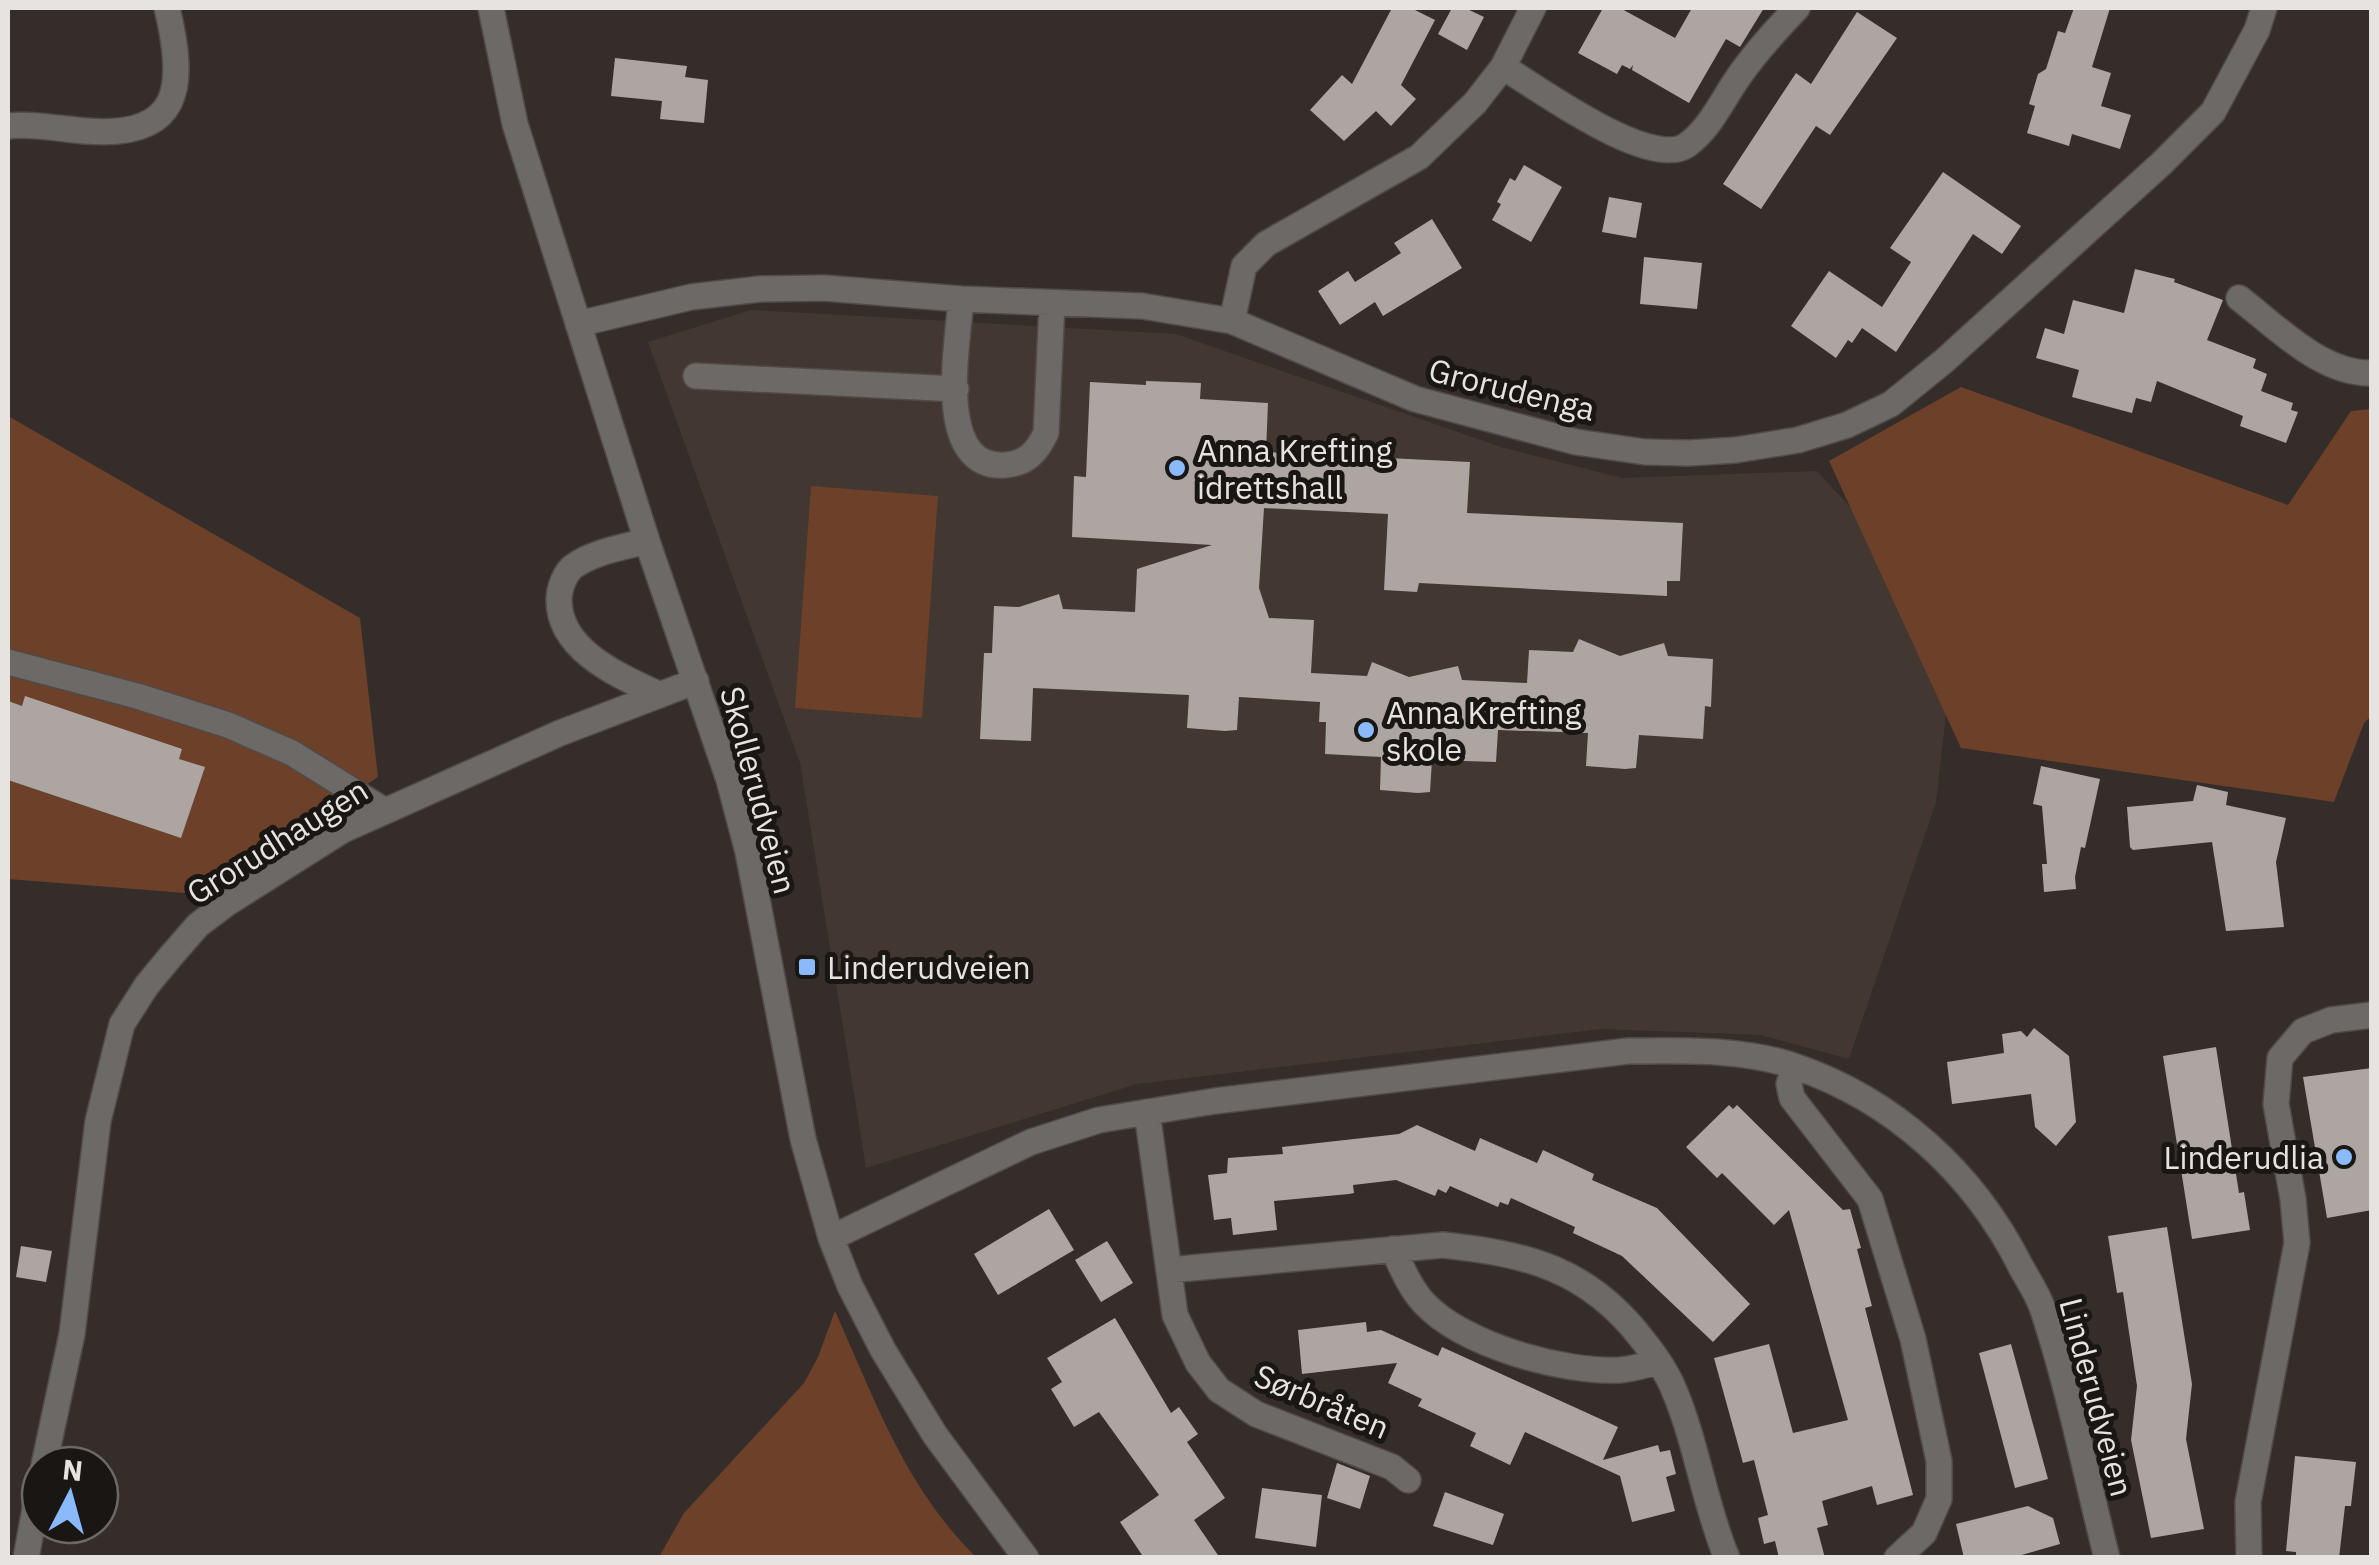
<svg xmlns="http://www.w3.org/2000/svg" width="2379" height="1565" font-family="'IBM Plex Sans',sans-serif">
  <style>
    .built { fill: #433731 }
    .green { fill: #6d402a }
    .building { fill: #ada5a1 }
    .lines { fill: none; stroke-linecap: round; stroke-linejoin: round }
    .minor-casing { stroke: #514a47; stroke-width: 28 }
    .minor { stroke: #6d6967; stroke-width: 25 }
    .poi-dot { fill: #8abafc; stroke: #191614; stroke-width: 4 }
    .labels { text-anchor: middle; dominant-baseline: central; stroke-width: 10; stroke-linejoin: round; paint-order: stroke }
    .street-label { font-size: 32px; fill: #e7e3e1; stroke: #191614 }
    .poi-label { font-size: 32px; fill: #e7e3e1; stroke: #191614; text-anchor: start }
  </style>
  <rect width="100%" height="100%" fill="#342d2a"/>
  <!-- built -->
  <path class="built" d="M751 310 1176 334 1501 447 1622 478 1817 471 1921 584 1948 697 1936 802 1849 1059 1761 1035 1601 1029 1137 1084 866 1168 800 763 648 342Z"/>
  <!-- green -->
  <path class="green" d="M1961 387 2288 505 2351 411 2371 409V716L2364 723 2334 802 1961 748 1829 461Z
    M8 416 360 618 378 777 198 894 8 879Z
    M811 486 938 496 922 718 795 708Z
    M835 1311C875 1400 905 1487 976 1557H659L684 1513 804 1383 818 1357Z"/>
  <!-- building -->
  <path class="building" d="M1392 8H1411L1435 20 1401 85 1416 99 1391 126 1376 111 1344 141 1310 110 1342 75 1352 84Z
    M1452 8H1465L1484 17 1467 50 1438 34Z
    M1603 8H1620L1675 38 1692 8H1764L1740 47 1726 39 1689 103 1632 70 1633 65 1630 69 1622 65 1617 74 1578 53Z
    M2074 8H2110L2092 67 2111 73 2101 106 2131 115 2120 149 2072 134 2069 146 2027 133 2035 106 2029 104 2038 74 2046 69 2058 31 2065 33Z
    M1857 12 1897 38 1830 135 1816 126 1761 209 1723 184 1796 73 1811 84Z
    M615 58 687 66 685 77 708 80 704 123 660 119 662 101 611 96Z
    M1524 165 1562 187 1531 242 1492 220 1501 204 1497 202 1510 178 1515 181Z
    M1943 172 2021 226 2002 254 1973 234 1896 352 1862 328 1852 343 1848 340 1836 358 1791 326 1829 271 1882 307 1911 262 1890 248Z
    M1609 197 1642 203 1636 238 1602 232Z
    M1432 219 1462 268 1383 316 1375 302 1340 325 1318 291 1348 271 1355 282 1401 253 1394 243Z
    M1644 257 1702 263 1697 309 1640 304Z
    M2135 269 2175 279 2174 282 2223 300 2207 340 2256 359 2253 368 2267 374 2261 391 2293 403 2291 410 2298 412 2286 443 2240 426 2243 416 2157 381 2151 402 2136 398 2132 413 2072 397 2079 370 2036 358 2045 328 2064 334 2073 300 2124 313Z
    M1146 381 1201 383 1200 399 1268 403 1266 452 1470 462 1467 513 1683 523 1680 581H1667V596L1419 583 1417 592 1384 590 1388 514 1264 508 1259 588 1269 618 1314 620 1311 673 1367 676 1372 662 1409 677 1458 666 1462 680 1527 683 1529 650 1573 652 1579 639 1620 656 1664 643 1668 656 1713 659 1711 707 1705 706 1703 739 1639 735 1636 768 1625 769 1586 766 1588 733 1498 730 1496 762 1432 760 1430 792 1418 793 1380 790 1381 757 1325 754 1326 722H1319L1320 702 1239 697 1237 730 1225 731 1187 728 1189 695 1033 688 1031 741 980 739 984 653H992L994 606 1019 607 1059 594 1063 609 1135 612 1137 569 1212 545 1072 537 1074 476 1086 477 1090 382 1146 385Z
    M25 696 182 749 179 759 205 767 181 838 8 780V701L22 706Z
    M2041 766 2100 779 2085 848 2081 847 2075 877 2076 889 2044 892 2042 864H2047L2042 806 2033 804Z
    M2197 785 2228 792 2226 805 2286 818 2276 862 2284 927 2226 931 2212 842 2133 850 2130 847 2127 807 2193 801Z
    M2034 1028 2069 1056 2076 1122 2056 1146 2035 1127 2031 1094 1952 1104 1947 1062 2004 1053 2002 1034 2021 1031 2027 1037Z
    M2216 1047 2239 1193 2244 1192 2250 1230 2192 1239 2163 1056Z
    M2372 1068V1210L2327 1218 2303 1077Z
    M1729 1105 1733 1109 1737 1105 1843 1210 1850 1209 1861 1248 1857 1249 1872 1306 1865 1308 1913 1495 1877 1505 1872 1486 1822 1501 1828 1525 1817 1528 1825 1558H1779L1775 1541 1764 1544 1758 1518 1768 1515 1754 1460 1743 1463 1714 1358 1769 1344 1793 1433 1848 1420 1789 1210 1774 1225 1722 1173 1717 1178 1686 1147Z
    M1417 1125 1475 1151 1480 1138 1537 1163 1543 1150 1594 1174 1592 1180 1657 1208 1750 1304 1713 1342 1622 1256 1573 1233 1575 1227 1511 1198 1508 1205 1500 1202 1498 1207 1450 1186 1446 1193 1438 1189 1435 1196 1396 1180 1353 1185 1354 1193 1349 1194 1274 1201 1277 1230 1233 1235 1231 1218 1214 1220 1208 1175 1227 1173 1228 1158 1283 1154 1282 1147 1399 1134Z
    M1049 1209 1074 1250 998 1295 974 1254Z
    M2167 1227 2192 1384 2186 1439 2204 1529 2151 1538 2131 1440 2137 1386 2123 1292 2117 1293 2108 1236Z
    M1107 1241 1133 1283 1101 1302 1075 1260Z
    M21 1246 52 1251 46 1282 16 1277Z
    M1115 1318 1171 1413 1179 1407 1198 1434 1187 1442 1225 1498 1194 1520 1220 1558H1144L1120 1522 1159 1495 1099 1412 1074 1427 1051 1389 1062 1382 1047 1358Z
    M1366 1322 1367 1332 1381 1330 1438 1356 1442 1347 1618 1427 1603 1460 1658 1445 1660 1452 1670 1450 1676 1474 1666 1477 1675 1511 1632 1522 1620 1476 1525 1432 1510 1465 1470 1446 1476 1433 1418 1406 1422 1399 1388 1383 1397 1363 1302 1374 1298 1330Z
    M2011 1344 2048 1479 2015 1488 1979 1353Z
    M2295 1456 2356 1462 2351 1506H2345L2339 1558H2296V1552L2286 1551Z
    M1337 1463 1370 1476 1360 1509 1327 1498Z
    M1262 1488 1322 1495 1316 1547 1255 1538Z
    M1445 1492 1504 1514 1493 1545 1433 1526Z
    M2028 1506 2053 1518 2060 1544 2011 1558H1964L1956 1524Z"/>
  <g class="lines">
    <defs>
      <path id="minor" d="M491 8 515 124 647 541 729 780 748 852 803 1139 831 1238 850 1286 883 1350 935 1435 1026 1558
        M1503 67C1538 88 1651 171 1687 145 1712 127 1724 96 1742 72 1758 49 1778 28 1797 8
        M8 126C32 123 60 129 85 131 182 139 186 87 167 8
        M2239 298C2277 327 2321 374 2372 373
        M961 299C958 343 933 471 1006 465 1028 463 1037 451 1046 433L1052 304
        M1232 321 1244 266 1266 244 1419 157 1475 103 1503 67 1533 8
        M578 324 691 297 760 289 824 288 961 299 1142 306 1232 321 1415 399 1576 442 1645 452 1689 453 1736 450 1798 440 1847 425 1891 404 1944 361 2162 163 2213 112 2257 30 2264 8
        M696 376 956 389
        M647 541C624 547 593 552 574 566 565 572 559 589 559 600 559 651 620 676 660 695
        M8 662 137 696 228 725 292 753 385 811
        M1794 1066 1789 1084 1792 1098 1870 1199 1913 1339 1939 1461V1499L1924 1533 1897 1558
        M1147 1112 1175 1315 1198 1363 1219 1390 1256 1414 1392 1467 1408 1480
        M831 1238 1031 1142 1099 1120 1215 1101 1628 1051C1683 1051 1741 1048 1794 1066 1894 1100 1974 1173 2021 1267 2028 1280 2037 1293 2042 1307 2069 1388 2086 1475 2107 1558
        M1393 1249C1402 1268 1410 1288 1424 1303 1463 1345 1563 1373 1620 1370 1632 1369 1646 1365 1658 1362
        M1169 1270 1443 1245C1528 1254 1588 1269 1642 1339 1654 1354 1667 1372 1674 1390 1697 1444 1704 1503 1727 1558
        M44 1465 72 1334 98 1121 122 1024 147 985 171 956 198 925 226 904 343 830 560 733 696 681
        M26 1558 40 1482
        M2249 1558 2248 1502 2297 1243 2293 1199 2276 1104 2280 1058 2303 1031 2331 1020 2372 1015"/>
    </defs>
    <!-- minor casing -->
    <use href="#minor" class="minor-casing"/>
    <!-- minor -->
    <use href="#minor" class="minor"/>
  </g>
  <!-- markers -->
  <g class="poi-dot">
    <circle cx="1177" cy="468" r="10"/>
    <circle cx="1366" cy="730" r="10"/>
    <rect x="797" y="957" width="20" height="20" rx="5"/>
    <circle cx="2344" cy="1157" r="10"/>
  </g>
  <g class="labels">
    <!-- street labels -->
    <g class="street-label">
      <text transform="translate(1512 389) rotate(14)">Grorudenga</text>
      <text transform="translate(759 790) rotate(75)">Skollerudveien</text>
      <text transform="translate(277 841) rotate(-32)">Grorudhaugen</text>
      <text transform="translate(2097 1397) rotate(75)">Linderudveien</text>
      <text transform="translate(1322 1401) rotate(23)">Sørbråten</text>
    </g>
    <!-- poi labels -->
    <g class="poi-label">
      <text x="1197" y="450">Anna Krefting<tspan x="1197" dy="37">idrettshall</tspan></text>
      <text x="1386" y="712">Anna Krefting<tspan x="1386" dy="37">skole</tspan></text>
      <text x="827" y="967">Linderudveien</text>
      <text x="2324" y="1157" text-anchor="end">Linderudlia</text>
    </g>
  </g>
  <!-- border -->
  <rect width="2379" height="1565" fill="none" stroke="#e7e3e1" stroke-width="20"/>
  <!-- north arrow -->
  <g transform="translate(70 1495) rotate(6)"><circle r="48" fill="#191614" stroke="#6b6866" stroke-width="2.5"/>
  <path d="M0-8L18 38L0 25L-18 38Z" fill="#8abafc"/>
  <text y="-15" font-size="28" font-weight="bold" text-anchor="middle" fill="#e7e3e1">N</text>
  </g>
</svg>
